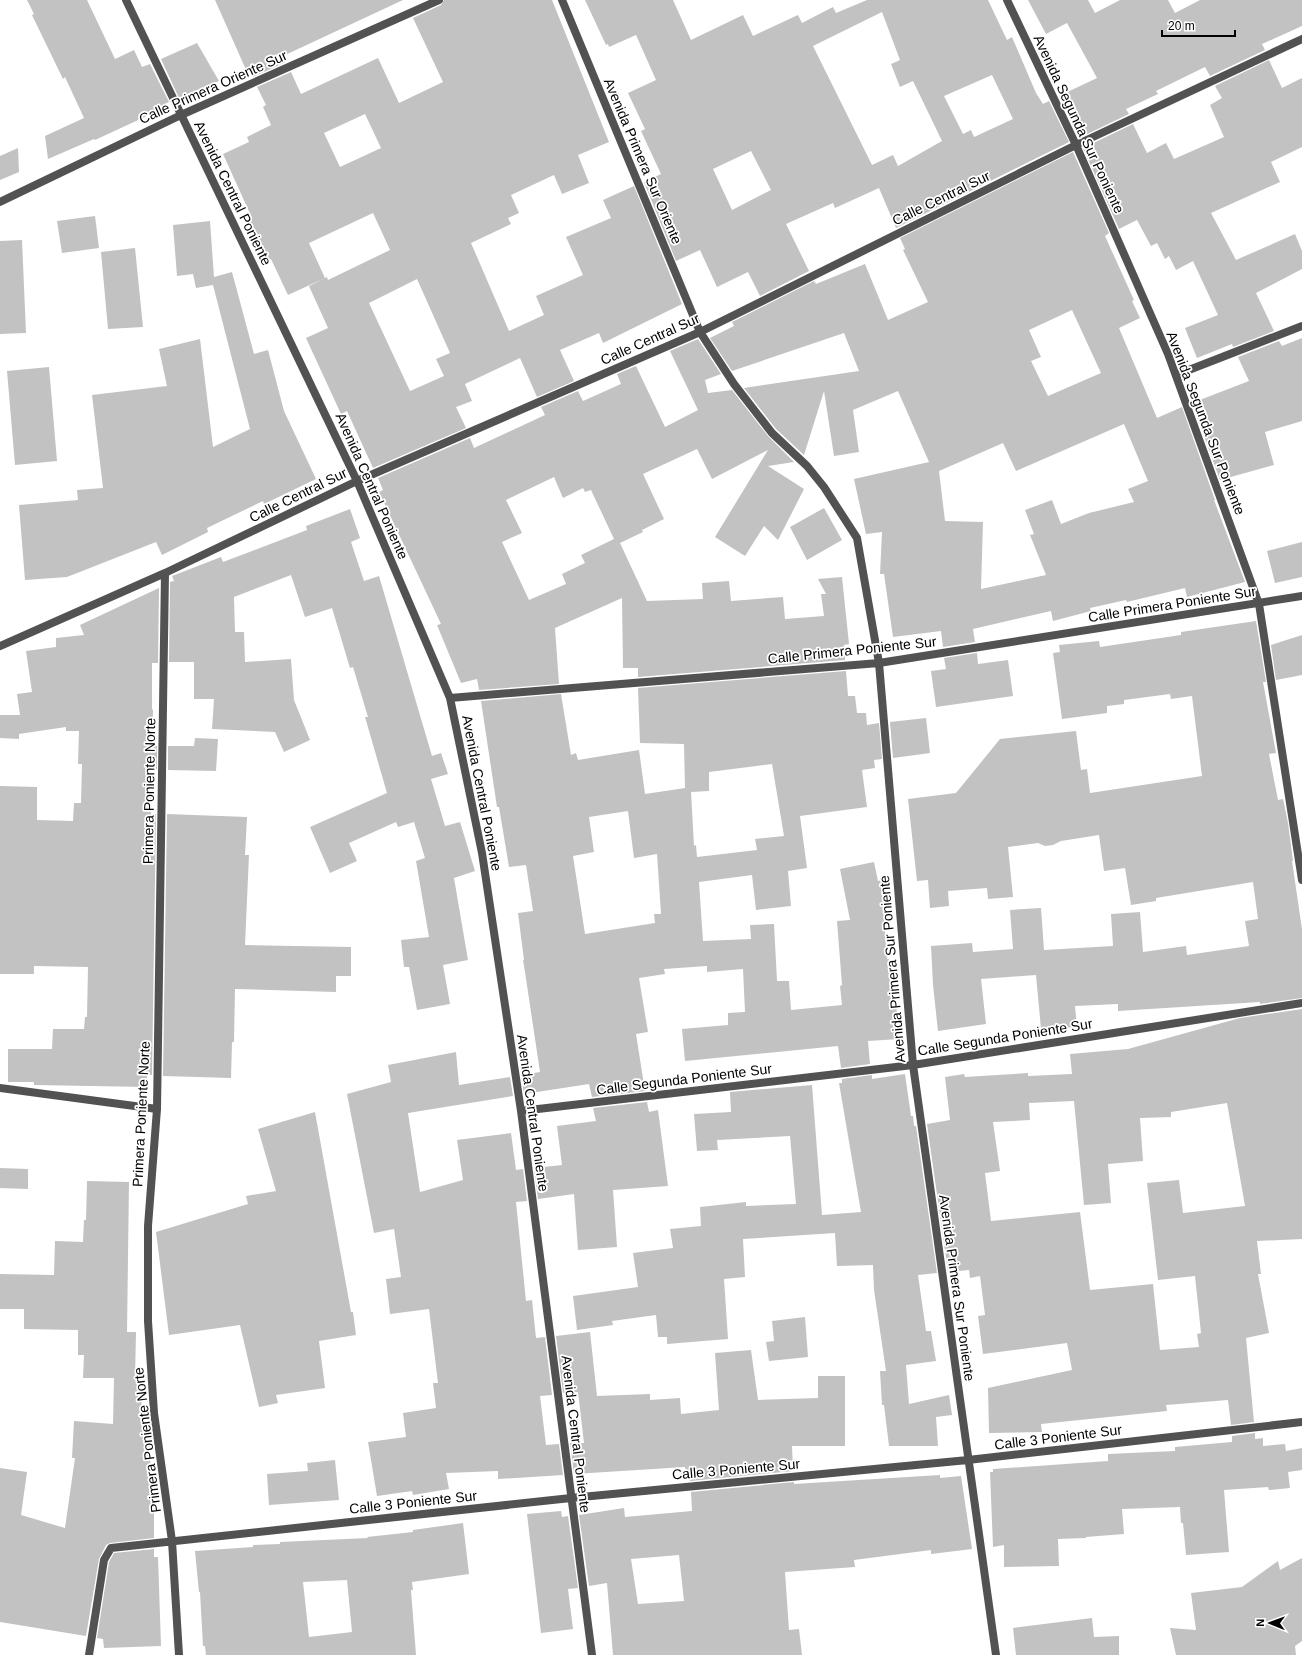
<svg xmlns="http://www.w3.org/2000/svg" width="1302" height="1655" font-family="Helvetica,sans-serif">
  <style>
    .building { fill: #c2c2c2; fill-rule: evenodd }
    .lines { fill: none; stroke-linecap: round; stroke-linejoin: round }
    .street { stroke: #525252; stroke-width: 8 }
    .labels { text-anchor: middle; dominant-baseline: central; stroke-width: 3.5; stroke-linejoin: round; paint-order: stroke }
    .street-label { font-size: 14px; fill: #000; stroke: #fff }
  </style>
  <rect width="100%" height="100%" fill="#fff"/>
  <!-- building -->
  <path class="building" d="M27 0H87L115 59 134 50 142 67 150 64 169 102 161 106 162 109 95 140 94 139 48 159 45 136 84 118 65 77 63 79 32 15 34 14Z
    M215 0H403L283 56 286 62 253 77 250 71 247 72Z
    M444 0H552L609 142 578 155 589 183 562 194 554 175 511 195 519 213 508 218 511 224 471 243 509 331 544 315 536 296 583 275 566 237 611 218 603 200 634 186 682 304 603 343 599 333 560 350 574 381 537 397 520 358 465 384 472 401 456 407 466 428 373 468 347 411 341 414 306 338 328 328 309 286 327 277 328 280 390 250 373 213 309 243 325 278 288 295 271 259 267 260 256 236 248 218H252L223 154 249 142 247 137 271 125 263 107 266 105 257 87 291 72 301 94 378 58 399 103 443 82 413 18 441 5ZM365 114 381 148 340 167 324 133ZM417 279 450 353 436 359 444 376 410 391 369 303Z
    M585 0H673L691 40 743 15 753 36 798 15 802 23 833 7 836 13 867 0H988L1007 40 1012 37 1036 93 1043 104 1049 101 1069 142 896 228 879 188 835 208 833 203 786 224 809 271 760 296 748 272 717 287 700 250 676 261 644 182 661 174 641 131 645 129 628 93 656 80 636 35 609 47 608 44 606 45ZM882 12 900 60 891 64 900 87 913 81 942 141 898 166 893 155 872 165 813 46ZM992 75 1013 119 974 137 971 130 963 134 944 96ZM751 151 771 190 732 210 713 169Z
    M1028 0H1088L1095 13 1120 0H1168L1175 13 1200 0H1302V26L1262 44 1265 50 1210 76 1205 67 1156 91 1158 94 1126 109 1129 114 1079 138 1059 96 1097 78 1067 23 1046 34Z
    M197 43 219 81 179 98 161 59Z
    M1269 60 1282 88 1302 78V147L1271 162 1280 182 1211 213 1236 260 1295 234 1302 251V269L1256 293 1274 331 1233 347 1232 344 1197 358 1185 328 1218 315 1193 261 1176 270 1169 256 1165 259 1157 243 1151 246 1137 220 1119 229 1083 148 1133 124 1147 153 1166 143 1174 159 1224 137 1210 105 1222 98 1215 86Z
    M18 148 19 172 0 180V156Z
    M1073 152 1109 233 1105 236 1134 300 1132 301 1140 318 1119 328 1157 418 1182 407 1215 500H1214L1245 582 1187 597 1185 588 1127 602 1126 600 1090 608 1091 611 1053 621 1051 611 973 629 975 642 943 647 941 631 893 637 884 574H880L882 532 866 534 854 479 929 462 898 391 853 410 859 452 834 456 824 391 804 455 776 429 744 388 859 371 844 333 732 371 710 338 734 326 732 322 814 281 816 284 865 264 888 320 928 302 903 250 905 249 900 238ZM1072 310 1101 373 1048 396 1031 361 1041 357 1029 330ZM1124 424 1148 481 1128 489 1134 502 1089 513 1061 524 1052 500 1025 510 1034 534 1030 535 1046 575 981 589 983 522 945 521 939 471 1003 443 1016 471Z
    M95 216 99 248 62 253 57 221Z
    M210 221 214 277 232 272 254 354 268 350 284 411 316 479 264 504 263 501 207 528 208 532 162 555 156 542 67 577 25 580 19 505 78 500 77 490 103 488 92 395 167 386 159 349 200 339 213 447 250 429 213 285 196 288 193 274 177 276 173 225Z
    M22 240 26 333 0 334V241Z
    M135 248 143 327 108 329 101 252Z
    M1302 338V421L1265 432 1274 465 1220 480 1192 403 1249 381 1238 357 1279 341 1282 346Z
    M698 339 721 374 705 380 708 393 732 390 768 436 794 462 768 466 804 489 778 540 764 526 745 556 715 537 768 450 712 479 697 449 643 474 664 519 642 530 643 532 620 543 647 601 703 599 702 583 729 581 731 601 783 597 785 619 824 616 821 594H826L818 579 842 577 849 644 844 645 845 660 638 677V668H623L622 598 555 628 559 684 479 690 477 679 461 683 437 625 441 624 379 492 383 490 378 478 470 438 474 448 545 415 541 407 578 391 583 401 621 384 617 374 636 366 665 427 698 410 670 351ZM554 477 563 498 583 488 585 492 591 490 614 539 581 555 585 563 562 574 566 584 529 600 502 542 522 533 506 500Z
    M49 367 57 461 15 465 7 371Z
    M824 508 842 540 807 560 790 527Z
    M350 509 360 538 351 542 364 581 379 576 432 756 441 753 448 774 431 779 445 826 460 822 475 871 454 878 468 960 443 965 450 1004 417 1010 409 967H404L401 940 429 937 416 861 425 858 414 822 398 827 396 822 349 843 357 861 330 873 310 827 387 793 365 717H368L353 667 350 668 332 608 305 617 291 575 234 597 235 632H244L245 662 291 659 294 700 310 740 284 752 275 732 212 729 214 699H194V662H169L170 582 174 581 172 576 221 557 223 562 307 530 306 526Z
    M1302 542V577L1275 583 1267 551Z
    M159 588 158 663H152V709L153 710 152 746H157V769H152L151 814H156L152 1075H147V1087L34 1085V1082H8V1049H52L53 1029H84L85 1017H87L88 967 34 966V974H0V786L37 787V820L73 821 74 803H81L82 764H78L79 731H66V727L19 734V739L0 738V715H20L17 694 32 692 26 651 56 647V638L84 635 80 625Z
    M1256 621 1266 682H1263L1276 753 1269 754 1278 800 1283 799 1288 823 1293 861H1292L1302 929V998L1260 1004V1002L1118 1011V1004L1075 1006 1077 1027 1041 1029 1036 975 981 979 986 1024 938 1031 933 985 931 946 972 943 973 952 1013 949 1010 910 1041 908 1044 950 1113 946 1111 914 1140 912 1143 952 1186 946 1187 955 1249 946 1245 921 1258 919 1253 882 1156 898V901L1131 905 1125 868 1104 871 1099 835 1061 841 1053 845 1045 846 1038 843 1008 847 1013 897 988 899 987 888 948 891 949 906 930 908 928 880 917 881 908 799 956 793 1000 739 1076 731 1081 770 1087 769 1090 793 1202 776 1192 696 1171 699 1170 694 1124 700V704L1107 706V713L1062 719 1053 653 1060 652 1059 645 1099 641 1100 647 1181 635V632Z
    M1302 635V675L1276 680 1271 645Z
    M977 653 978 664 1008 660 1013 696 936 707 931 671 946 669 944 658Z
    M846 671 848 696H855L857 713H866L867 725 879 723 882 759 874 760 875 768 862 770 867 807 800 816 807 868 788 871 791 906 756 910 752 875 699 882 703 941 751 939 750 925 774 924 777 981H789L791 1010 842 1005 840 986 842 985 837 921 850 920 840 869 874 862 878 881 882 880 887 904 883 905 887 959H889L891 986 894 985 895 987 899 1039 868 1041 870 1064 841 1068 838 1046 685 1061 682 1029 728 1025V1013L745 1012 743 969 707 972V966L664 969 665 974 639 978 648 1032 636 1034 645 1091 592 1097 589 1084 524 1094 521 1075 540 1072 525 972 523 960H524L518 913 533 911 526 865 509 867 499 807H497L481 701 561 694 571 755 576 753 578 760 639 750 645 794 685 788 684 744 640 743 638 688ZM772 764 784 836 755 839 757 850 697 857 696 845 694 846 691 792 709 791V772ZM628 811 634 858 657 854 661 914H654L655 923 585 934 573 856 594 852 589 817Z
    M926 718 930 753 893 758 890 722Z
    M195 738 218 739 216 771 168 770V746H194Z
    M167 814 247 817 245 855H249L245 945 351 947V976H336V992L235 989 234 1042H232L231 1078 163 1076Z
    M1302 1009V1239L1257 1241 1261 1274H1258L1269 1333 1246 1338 1254 1422 1231 1425 1228 1400 1166 1405 1167 1411 1041 1424 1042 1432 989 1433 988 1388 1072 1370 1067 1343 983 1354 978 1316 985 1315 980 1276 970 1278 969 1270 948 1272 927 1124 950 1120 945 1077 964 1074 965 1077 1028 1073V1076L1072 1074 1070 1054 1128 1049 1240 1018ZM1074 1101 1084 1205 1111 1203 1108 1164 1143 1161 1140 1118 1171 1117V1112L1227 1103 1245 1206 1183 1213 1179 1180 1147 1183 1158 1280 1195 1276 1201 1333 1197 1334 1199 1347 1160 1350 1153 1284 1090 1290 1080 1212 991 1221 985 1173 1000 1171 993 1122 1030 1120 1029 1103Z
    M456 1052 459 1085 510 1077 513 1096 408 1113 420 1192 463 1180 457 1140 511 1133 516 1170 523 1169 527 1201 516 1202 526 1301 532 1300 536 1338 545 1337 552 1395 540 1396 546 1445 559 1444 563 1475 498 1479V1471L446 1473 449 1489 413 1495 412 1491 377 1496 368 1442 406 1437 403 1413 436 1408 433 1383H438L429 1309 390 1314 386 1279 401 1277 394 1229 374 1233 347 1094 391 1082 388 1065Z
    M905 1074 911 1116H913L914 1126H916L937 1273 918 1275 926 1331H931L936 1361 906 1365 909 1404 949 1395 952 1415 936 1417 938 1446H889L884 1405H882L880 1371H886L874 1290 873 1265 837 1266 835 1233 743 1239 745 1277 724 1279 728 1339 667 1344V1337H658L656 1315 612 1321 613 1325 577 1330 573 1296 638 1287 633 1253 673 1248 670 1229 701 1226 700 1207 746 1202V1206L796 1204 790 1136 717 1140 718 1150 697 1151 694 1114 731 1112 730 1092 812 1085 822 1215 861 1212 839 1083H842V1079L872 1075V1079Z
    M647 1102 649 1112 658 1110 668 1186 613 1190 617 1247 578 1250 574 1194 538 1199 534 1168 562 1165 557 1126 596 1121 593 1108Z
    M315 1112 351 1312H353L356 1335 319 1341 325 1388 276 1395 278 1403 259 1407 240 1325 169 1335 156 1232 248 1204 246 1196 276 1191 258 1129Z
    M0 1168 28 1169V1189L0 1188Z
    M87 1181 129 1182 127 1332H136L135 1379H141L142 1431H149L152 1501H154V1538L110 1543 106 1545 99 1559 86 1636 0 1622V1468L27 1472 21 1515 65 1528 75 1458H72L74 1421 113 1424 114 1378H83L84 1355H78V1330L24 1329V1309H0V1274L54 1275 55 1241 83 1242 84 1220H86Z
    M805 1317 808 1357 769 1361 766 1342 774 1341 772 1321Z
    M590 1332 597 1396 650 1394V1400L680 1398 681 1414 719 1410 715 1353 751 1350 758 1400 818 1398V1376H845V1446H792L793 1471 690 1481 689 1471H686L685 1467 574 1474 570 1443H584L578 1392 563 1393 556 1336Z
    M1255 1433V1439L1263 1438V1446L1285 1444 1286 1451 1302 1448V1470L1288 1472 1290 1488 1269 1490 1268 1487 1224 1490 1229 1552 1186 1555 1183 1523H1181L1180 1507 1122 1509 1124 1534 1086 1537V1538L1058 1539 1059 1566 1004 1567V1545L993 1547 990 1472H993V1469L1108 1461V1454L1175 1451V1447L1232 1442V1436Z
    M335 1460 339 1500 269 1505 267 1474 308 1471 307 1463Z
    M940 1475V1478L961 1476 972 1549 931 1554V1550L854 1560 855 1567 785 1572 789 1630 799 1629 802 1655H613L607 1583 589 1586 579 1515 624 1508 625 1517 692 1511 691 1492 794 1482V1484ZM679 1555 684 1601 638 1604 631 1559Z
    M561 1511 562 1517 568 1516 578 1588 568 1589 573 1629 541 1633 527 1514Z
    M463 1523 469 1574 412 1582 413 1590H411L416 1655H206L205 1646H203L200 1592H199L195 1551 253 1547V1545L280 1544V1542L368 1538 367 1537 413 1532V1530ZM347 1580 352 1632 309 1637 303 1582Z
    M154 1549V1557H158L161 1646 104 1648 103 1639 97 1638 109 1562 114 1553Z
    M1302 1558V1641L1295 1646 1296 1655H1176L1170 1628 1196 1630 1191 1593 1242 1587 1278 1561 1280 1570Z
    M1092 1618 1094 1637 1119 1636V1655H1016L1013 1628Z"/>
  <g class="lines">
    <!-- street -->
    <path class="street" d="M126 0 357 481 450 698 482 853 521 1111 592 1655
      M562 0 700 332 734 384 772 433 807 466 824 487 857 538 879 663 913 1065 996 1655
      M1007 0 1076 145 1168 354 1259 604 1302 880
      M0 202 181 115 439 0
      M1176 375 1302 326
      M165 573 157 1109 148 1226V1321L154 1413 172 1541 179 1655
      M0 646 165 573 357 481 700 332 1076 145 1302 39
      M450 698 879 663 1302 596
      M0 1088 157 1109
      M521 1111 913 1065 1302 1003
      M89 1655 104 1560 111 1548 571 1498 968 1460 1302 1422"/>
  </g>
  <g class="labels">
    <!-- street labels -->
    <g class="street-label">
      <text transform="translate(213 87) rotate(-24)">Calle Primera Oriente Sur</text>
      <text transform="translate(1079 124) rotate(65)">Avenida Segunda Sur Poniente</text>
      <text transform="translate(643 161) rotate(67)">Avenida Primera Sur Oriente</text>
      <text transform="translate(233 193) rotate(64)">Avenida Central Poniente</text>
      <text transform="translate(941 198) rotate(-26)">Calle Central Sur</text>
      <text transform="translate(650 339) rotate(-24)">Calle Central Sur</text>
      <text transform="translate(1206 423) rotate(69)">Avenida Segunda Sur Poniente</text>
      <text transform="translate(372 486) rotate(66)">Avenida Central Poniente</text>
      <text transform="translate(298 495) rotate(-26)">Calle Central Sur</text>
      <text transform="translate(1172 604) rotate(-9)">Calle Primera Poniente Sur</text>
      <text transform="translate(852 650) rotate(-6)">Calle Primera Poniente Sur</text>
      <text transform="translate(149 791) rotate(-89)">Primera Poniente Norte</text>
      <text transform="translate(482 793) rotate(79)">Avenida Central Poniente</text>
      <text transform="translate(892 969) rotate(-95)">Avenida Primera Sur Poniente</text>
      <text transform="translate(1005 1037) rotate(-9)">Calle Segunda Poniente Sur</text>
      <text transform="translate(684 1079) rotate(-7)">Calle Segunda Poniente Sur</text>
      <text transform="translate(533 1113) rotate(82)">Avenida Central Poniente</text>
      <text transform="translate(141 1114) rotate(-87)">Primera Poniente Norte</text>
      <text transform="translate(957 1288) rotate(82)">Avenida Primera Sur Poniente</text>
      <text transform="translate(576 1434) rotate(83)">Avenida Central Poniente</text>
      <text transform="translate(1058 1437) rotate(-7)">Calle 3 Poniente Sur</text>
      <text transform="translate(147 1440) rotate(-97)">Primera Poniente Norte</text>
      <text transform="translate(736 1469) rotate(-5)">Calle 3 Poniente Sur</text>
      <text transform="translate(413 1502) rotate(-6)">Calle 3 Poniente Sur</text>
    </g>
  </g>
  <!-- north arrow -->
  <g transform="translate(1270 1623) rotate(271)" stroke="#ffffff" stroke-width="3" paint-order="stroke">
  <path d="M0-3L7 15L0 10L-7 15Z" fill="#000000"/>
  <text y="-6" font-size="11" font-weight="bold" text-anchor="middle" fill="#000000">N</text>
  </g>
  <!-- scale -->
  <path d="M1162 30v6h73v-6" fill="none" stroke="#000000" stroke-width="2"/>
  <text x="1168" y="30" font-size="12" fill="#000000" stroke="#ffffff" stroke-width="3" paint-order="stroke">20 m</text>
</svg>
